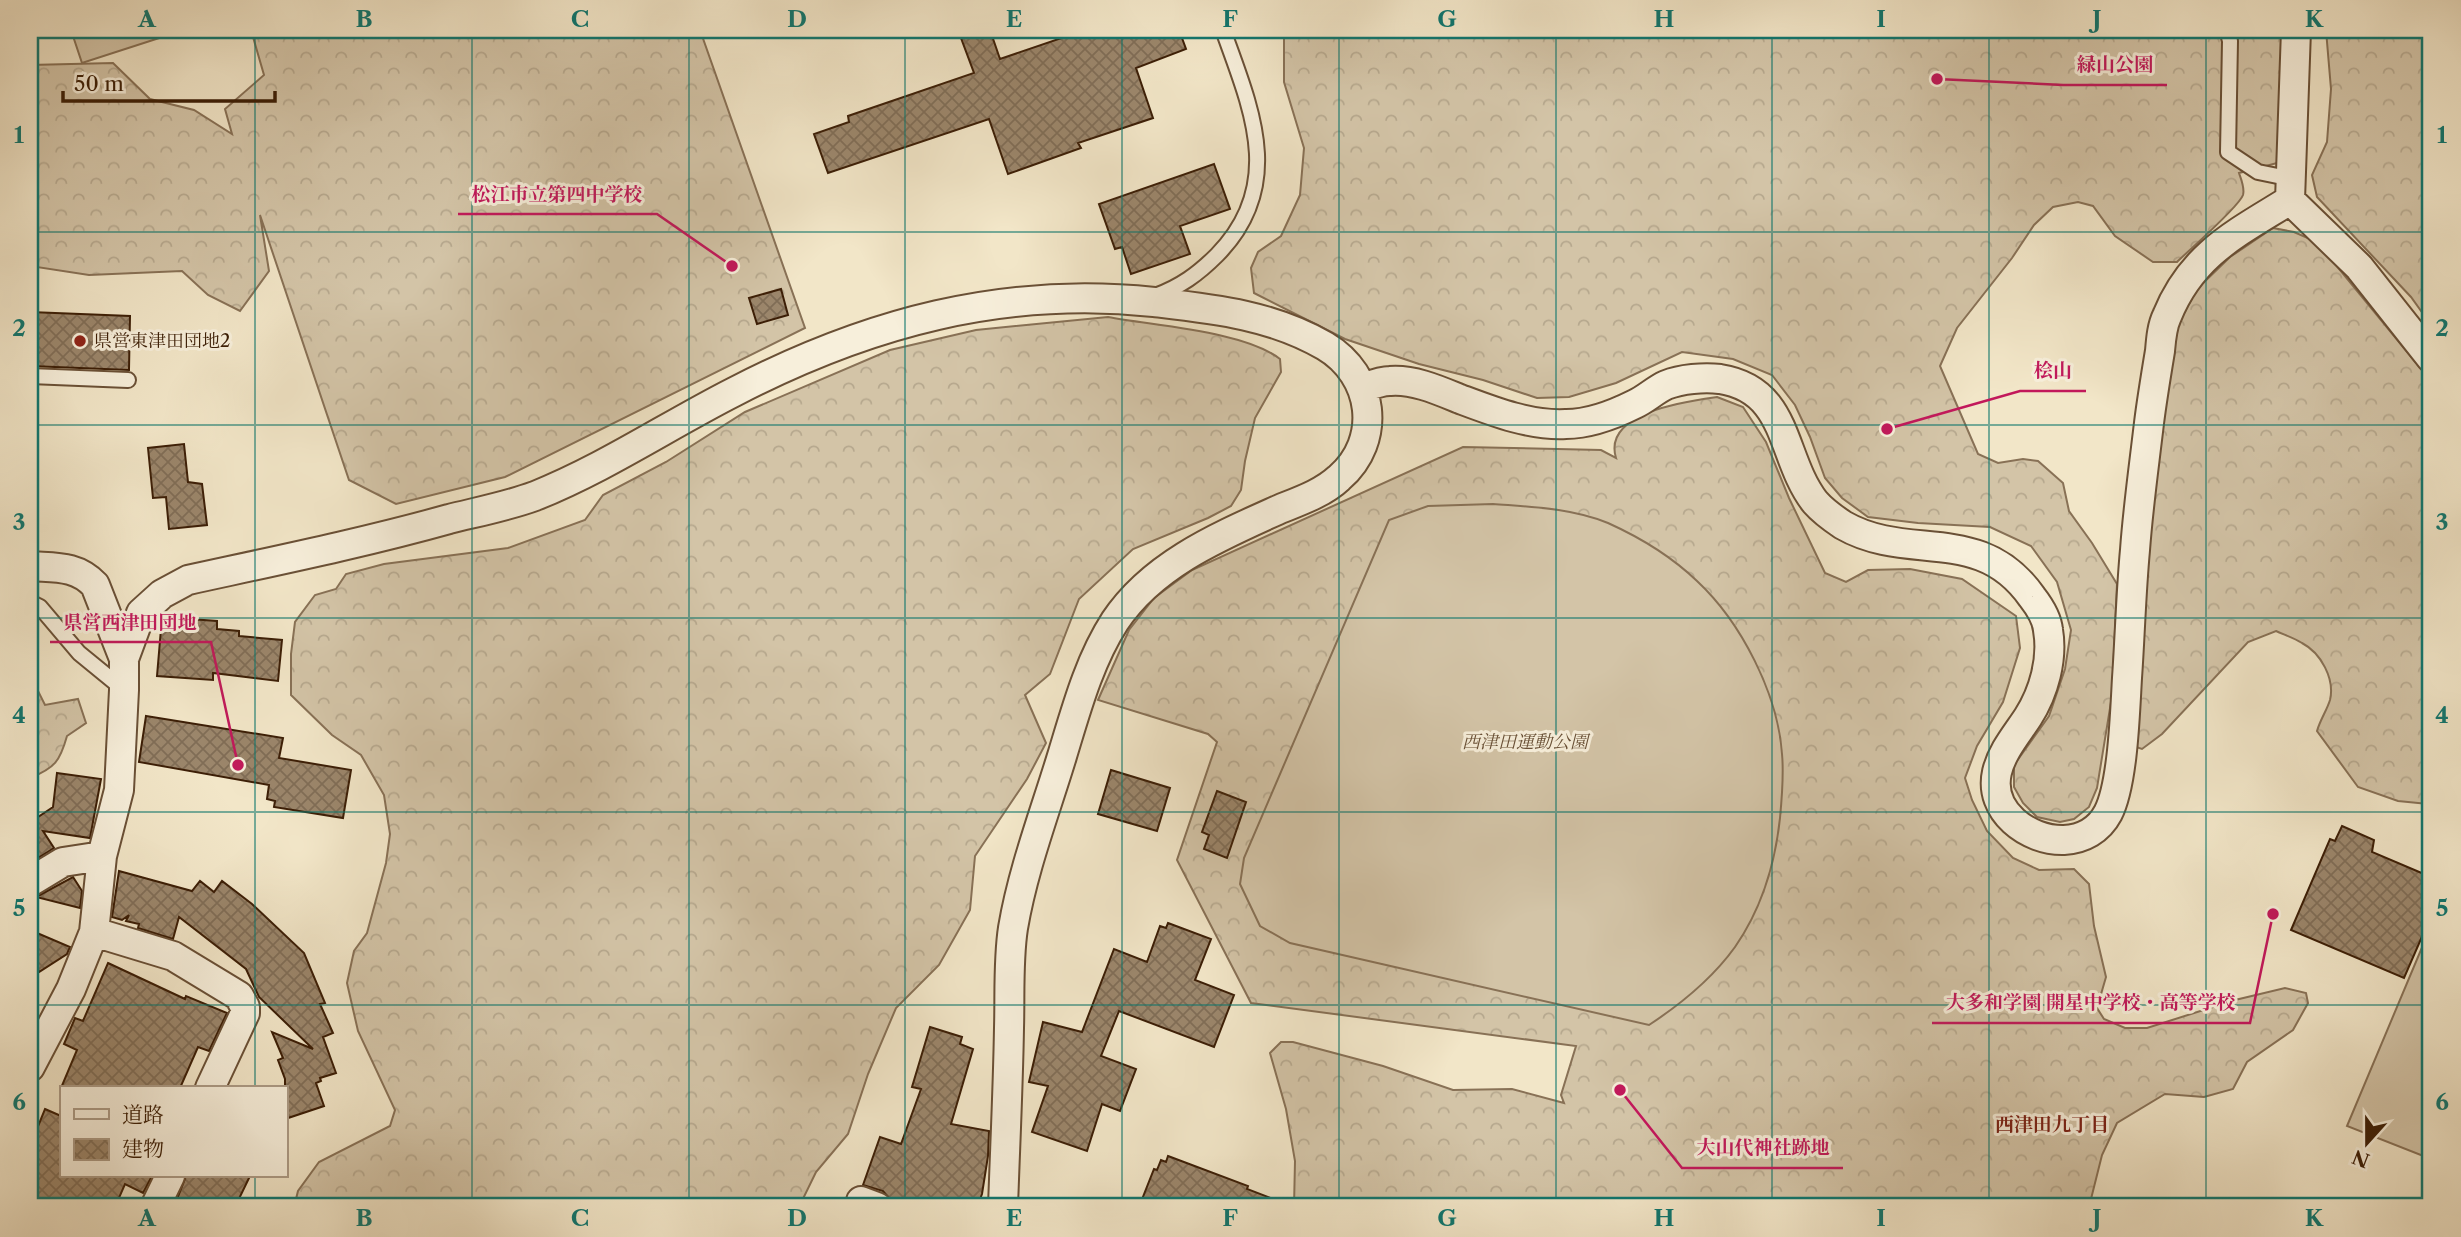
<svg xmlns="http://www.w3.org/2000/svg" width="2461" height="1237" font-family="'Libre Caslon Text','Noto Serif JP',serif">
  <style>
    .forest { fill: url(#forest-crowns); stroke: #887156; stroke-width: 2 }
    .pitch { fill: #d3c4a7; stroke: #887156; stroke-width: 2 }
    .building { fill: url(#building-cross-hatch); stroke: #3c1e06; stroke-width: 2 }
    .lines { fill: none; stroke-linecap: round; stroke-linejoin: round }
    .service-casing { stroke: #6a5036; stroke-width: 18 }
    .minor-casing { stroke: #6a5036; stroke-width: 32 }
    .service { stroke: #f7efdb; stroke-width: 14 }
    .minor { stroke: #f7efdb; stroke-width: 28 }
    .grid { fill: none; stroke: #0f766e; stroke-width: 2; stroke-opacity: 0.55 }
    .poi-dot { fill: #8f2418; stroke: #f7efdb; stroke-width: 2.5 }
    .labels { text-anchor: middle; dominant-baseline: central; stroke-width: 6; stroke-linejoin: round; paint-order: stroke }
    .poi-label { font-size: 18px; fill: #3c1e06; stroke: #f7efdb; text-anchor: start }
    .park-label { font-size: 18px; font-style: italic; fill: #695036; stroke: #f7efdb }
    .neighbourhood-label { font-size: 19px; font-weight: bold; fill: #7a1f14; stroke: #f7efdb }
    .leader { fill: none; stroke: #c2185b; stroke-width: 2.5 }
    .callout-dot { fill: #c2185b; stroke: #f7efdb; stroke-width: 2.5 }
    .callout-label { font-size: 19px; text-anchor: middle; font-weight: bold; fill: #c2185b; stroke: #f7efdb; stroke-width: 6; stroke-linejoin: round; paint-order: stroke }
    .neatline { fill: none; stroke: #0f766e; stroke-width: 2.5 }
    .grid-label { font-size: 23px; text-anchor: middle; font-weight: bold; fill: #0f766e }
  </style>
  <defs>
    <pattern id="forest-crowns" width="20" height="18" patternUnits="userSpaceOnUse" patternTransform="scale(1.75)"><rect width="20" height="18" fill="#d3c4a7"/><path d="M2 6a3 3 0 1 1 6 0M12 15a3 3 0 1 1 6 0" fill="none" stroke="#b6a88e"/></pattern>
    <pattern id="building-cross-hatch" width="8" height="8" patternUnits="userSpaceOnUse" patternTransform="scale(1.75)"><rect width="8" height="8" fill="#9b866b"/><path d="M0 0l8 8M0 8l8-8" fill="none" stroke="#806d56"/></pattern>
  </defs>
  <rect width="100%" height="100%" fill="#f2e6c8"/>
  <filter id="stains"><feTurbulence type="fractalNoise" baseFrequency=".00286" numOctaves="4"/><feColorMatrix values="0 0 0 0 .2 0 0 0 0 .09 0 0 0 0 .02 0 0 0 .5 -.17"/></filter>
  <radialGradient id="worn" r=".72"><stop offset=".6" stop-color="#630" stop-opacity="0"/><stop offset="1" stop-color="#630" stop-opacity=".3"/></radialGradient>
  <!-- forest -->
  <path class="forest" d="M251 30H700L805 328 505 477 396 504 349 480 260 215 269 271 240 311 208 295 182 271 89 275 30 266V65L113 63 150 99 194 110 232 134 225 109 264 75Z
    M1284 30H2286L2281 162 2239 173C2241 179 2245 188 2243 195 2239 207 2189 250 2177 262H2153L2115 236 2093 206 2078 202 2053 207 2034 225 2012 258 1957 328 1940 366 1978 454 1998 463 2023 459 2038 461 2063 483 2069 511 2092 543 2117 584 2112 696 2097 788 2089 807 2074 819 2060 822 2037 817 2023 803 2014 787V765L2049 716 2065 669 2071 630 2057 582 2031 546 1990 527 1918 523 1868 517 1842 498 1825 478 1810 437 1795 405 1772 375 1733 359 1682 352 1616 383 1569 397 1537 398 1483 380 1419 364 1345 339 1254 293 1251 268 1258 252 1281 236 1300 195 1304 148 1284 82Z
    M2326 30H2431V325L2411 297 2317 197 2312 175 2327 142 2331 89Z
    M2273 228 2294 232 2317 242 2431 381V802L2428 804 2398 801 2358 787 2317 731C2320 720 2327 710 2330 700 2335 679 2321 653 2302 643 2294 638 2285 635 2276 631L2248 642 2162 734 2142 749 2133 746 2157 454 2178 325 2196 290 2230 257Z
    M1108 317C1155 326 1244 331 1280 359L1281 372 1255 418 1245 461 1241 490 1231 506 1208 518 1133 549 1079 599 1050 674 1025 695 1046 743 1027 779 975 856 970 910 939 965 896 1008 868 1074 848 1134 816 1172 799 1207H294L298 1191 319 1162 390 1126 395 1110 358 1031 347 983 354 951 367 933 386 863 390 834 384 795 361 755 332 735 291 695V654L295 622 315 595 336 589 346 574 384 564 508 548 585 520 603 495 666 462 745 412 890 350 976 330Z
    M1717 397 1743 407 1766 442 1789 498 1825 573 1846 582 1868 570 1910 569 1962 579 2016 616 2020 648 2003 702 1977 746 1965 778 1972 800 1987 831 2013 858 2039 870 2074 869 2089 884 2094 926 2106 977 2097 1008 2104 1019 2125 1028H2147L2235 1000 2285 988 2306 993 2308 1003 2293 1030 2247 1062 2233 1089 2204 1097 2165 1094 2117 1123 2102 1155 2089 1207H1443L1438 1205 1294 1207 1295 1161 1286 1109 1270 1053 1281 1042H1293L1383 1066 1453 1090 1512 1089 1564 1103 1561 1095 1576 1046 1251 1003 1177 860 1217 742 1208 734 1098 700 1129 630 1154 598 1192 570 1463 447 1601 450 1616 458C1602 412 1688 401 1717 397Z
    M30 675 45 705 78 699 86 723 67 736C60 761 55 768 30 778Z"/>
  <!-- pitch -->
  <path class="pitch" d="M71 30H184L82 63Z
    M1493 504C1531 507 1571 508 1608 523 1639 537 1672 557 1697 581 1741 622 1778 694 1782 754 1784 775 1782 797 1780 818 1775 865 1762 908 1735 947 1712 979 1681 1004 1649 1025L1290 943 1260 926 1240 884 1244 858 1389 520 1428 506Z
    M2431 926V1159L2347 1126Z"/>
  <!-- building -->
  <path class="building" d="M958 30H990L1000 59 1085 30H1179L1186 49 1136 68 1153 118 1078 143 1081 148 1008 174 989 119 828 173 814 134 849 122 848 116 974 73Z
    M1214 164 1230 209 1180 226 1190 254 1131 274 1122 247 1115 249 1099 204Z
    M781 289 788 315 757 324 749 298Z
    M30 312 130 316 129 370 30 366Z
    M184 444 188 482 202 484 207 525 169 529 166 497 153 498 148 448Z
    M162 617 217 621V629L239 631V636L282 640 278 681 213 673V680L157 676Z
    M146 716 283 738 279 758 351 770 343 818 274 807 275 801 267 799 269 785 139 762Z
    M1111 770 1170 788 1157 831 1098 814Z
    M57 773 101 779 90 838 43 831 54 848 30 863V811L35 819 53 807Z
    M1217 791 1246 802 1227 858 1204 849 1209 835 1202 832Z
    M2342 826 2374 840 2372 852 2431 877V916L2404 978 2291 930 2330 839 2335 841Z
    M119 871 192 891 200 881 214 892 222 881 252 904 304 953 325 1003 320 1004 333 1033 323 1037 336 1073 320 1078 321 1081 316 1083 324 1106 285 1119V1079L278 1060 283 1058 272 1032 313 1049 259 997 246 969 179 917 173 939 138 928 139 924 126 921 129 915 122 920 112 917Z
    M73 877 82 891 80 908 36 897Z
    M1168 923 1211 939 1195 980 1234 995 1214 1047 1119 1011 1101 1056 1136 1069 1120 1111 1102 1104 1087 1151 1032 1132 1048 1086 1029 1082 1043 1022 1082 1032 1114 949 1147 962 1160 926 1166 928Z
    M30 930 70 947 67 954 39 972 30 956Z
    M108 963 185 999 186 996 227 1013 209 1051 198 1047 180 1088H61L77 1050 64 1044 75 1018 83 1021Z
    M930 1027 962 1037 960 1044 973 1049 951 1124 989 1131 988 1156 982 1194 977 1207H907L892 1202 883 1191 863 1185 880 1137 901 1144 921 1089 912 1087Z
    M45 1109 61 1116V1176H152L143 1193 125 1184 115 1207H30V1146Z
    M1168 1156 1248 1186 1247 1189 1289 1205V1207H1139L1154 1169 1157 1170 1161 1160 1166 1162Z
    M186 1176H250L235 1207H174Z"/>
  <g class="lines">
    <defs>
      <path id="service" d="M2227 30 2230 41 2228 152 2258 172 2292 179
        M1155 296C1180 287 1198 274 1217 255 1286 185 1251 108 1223 30
        M30 376 128 380
        M30 602 40 607 79 653 123 689"/>
      <path id="minor" d="M2296 30 2290 200 2359 267 2431 358
        M1363 388C1371 385 1381 381 1390 381 1413 379 1438 390 1460 399 1492 411 1530 426 1566 424 1590 424 1613 415 1635 404 1646 399 1655 390 1666 385 1681 379 1704 377 1720 379 1790 390 1780 457 1815 502 1822 510 1834 519 1843 525 1909 563 1980 523 2032 597 2039 606 2047 619 2048 630 2053 659 2044 692 2028 717 2017 734 2002 751 1997 772 1988 811 2028 841 2064 840 2083 839 2099 830 2108 813 2123 784 2125 712 2127 678 2130 635 2131 593 2135 550 2138 508 2144 466 2149 423 2152 399 2156 375 2160 351 2161 339 2162 326 2167 316 2192 254 2237 233 2290 200
        M30 566C55 568 76 565 95 585L124 659V690L119 790 102 856 94 932 71 989 30 1067
        M124 659 141 613 162 594 188 580C275 561 363 543 449 519 477 512 508 506 535 496 605 468 667 426 734 392 867 323 1003 286 1154 302 1214 309 1272 315 1325 346 1374 375 1383 440 1339 478 1323 493 1300 501 1280 509 1220 536 1153 564 1115 621 1089 661 1076 710 1062 756 1045 812 1023 869 1013 928 1008 960 1010 995 1009 1028 1008 1088 1005 1148 1003 1207
        M30 882 63 862 102 856
        M94 932 173 956 239 996 245 1007V1013L210 1088
        M861 1201 877 1207
        M155 1207 170 1176"/>
    </defs>
    <!-- service casing -->
    <use href="#service" class="service-casing"/>
    <!-- minor casing -->
    <use href="#minor" class="minor-casing"/>
    <!-- service -->
    <use href="#service" class="service"/>
    <!-- minor -->
    <use href="#minor" class="minor"/>
  </g>
  <!-- grid -->
  <path class="grid" d="M255 30V1088M472 30V1207M689 30V1207M905 30V1207M1122 30V1207M1339 30V1207M1556 30V1207M1772 30V1207M1989 30V1207M2206 30V1207M30 232H2431M30 425H2431M30 618H2431M30 812H2431M30 1005H2431M255 1176V1207"/>
  <!-- markers -->
  <circle class="poi-dot" cx="80" cy="341" r="7"/>
  <g class="labels">
    <!-- poi labels -->
    <g class="poi-label">
      <text x="94" y="341">県営東津田団地2</text>
    </g>
    <!-- park labels -->
    <g class="park-label">
      <text x="1525" y="742">西津田運動公園</text>
    </g>
    <!-- neighbourhood labels -->
    <g class="neighbourhood-label">
      <text x="2052" y="1124">西津田九丁目</text>
    </g>
  </g>
  <!-- callouts -->
  <path class="leader" d="M1937 79L2063 85H2167M732 266L657 214H458M1887 429L2020 391H2086M238 765L211 642H50M2273 914L2250 1023H1932M1620 1090L1682 1168H1843"/>
  <g class="callout-dot">
    <circle cx="1937" cy="79" r="7"/>
    <circle cx="732" cy="266" r="7"/>
    <circle cx="1887" cy="429" r="7"/>
    <circle cx="238" cy="765" r="7"/>
    <circle cx="2273" cy="914" r="7"/>
    <circle cx="1620" cy="1090" r="7"/>
  </g>
  <g class="callout-label">
    <text x="2115" y="71">緑山公園</text>
    <text x="557" y="201">松江市立第四中学校</text>
    <text x="2053" y="377">桧山</text>
    <text x="130" y="629">県営西津田団地</text>
    <text x="2091" y="1009">大多和学園 開星中学校・高等学校</text>
    <text x="1763" y="1154">大山代神社跡地</text>
  </g>
  <!-- margin -->
  <rect width="2461" height="1237" fill="none" stroke="#f2e6c8" stroke-width="77"/>
  <!-- legend -->
  <rect x="60" y="1086" width="228" height="91" fill="#f7efdb" stroke="#ac9b86" stroke-width="2"/>
  <rect x="74" y="1109" width="35" height="10" fill="#f7efdb" stroke="#ac9b86" stroke-width="2"/>
  <text x="122" y="1122" font-size="21" fill="#3c1e06">道路</text>
  <rect x="74" y="1139" width="35" height="21" fill="url(#building-cross-hatch)" stroke="#ac9b86" stroke-width="2"/>
  <text x="122" y="1156" font-size="21" fill="#3c1e06">建物</text>
  <!-- north arrow -->
  <g transform="translate(2367 1143) rotate(201)" stroke="#f7efdb" stroke-width="5" paint-order="stroke">
  <path d="M0-5L12 26L0 18L-12 26Z" fill="#3c1e06"/>
  <text y="-10" font-size="19" font-weight="bold" text-anchor="middle" fill="#3c1e06">N</text>
  </g>
  <!-- scale -->
  <path d="M63 91v10h212v-10" fill="none" stroke="#3c1e06" stroke-width="3.5"/>
  <text x="74" y="91" font-size="21" fill="#3c1e06" stroke="#f7efdb" stroke-width="5" paint-order="stroke">50 m</text>
  <rect x="38" y="38" width="2384" height="1160" class="neatline"/>
  <g class="grid-label">
    <text x="147" y="27">A</text>
    <text x="364" y="27">B</text>
    <text x="580" y="27">C</text>
    <text x="797" y="27">D</text>
    <text x="1014" y="27">E</text>
    <text x="1230" y="27">F</text>
    <text x="1447" y="27">G</text>
    <text x="1664" y="27">H</text>
    <text x="1881" y="27">I</text>
    <text x="2097" y="27">J</text>
    <text x="2314" y="27">K</text>
    <text x="19" y="143">1</text>
    <text x="2442" y="143">1</text>
    <text x="19" y="336">2</text>
    <text x="2442" y="336">2</text>
    <text x="19" y="530">3</text>
    <text x="2442" y="530">3</text>
    <text x="19" y="723">4</text>
    <text x="2442" y="723">4</text>
    <text x="19" y="916">5</text>
    <text x="2442" y="916">5</text>
    <text x="19" y="1110">6</text>
    <text x="2442" y="1110">6</text>
    <text x="147" y="1226">A</text>
    <text x="364" y="1226">B</text>
    <text x="580" y="1226">C</text>
    <text x="797" y="1226">D</text>
    <text x="1014" y="1226">E</text>
    <text x="1230" y="1226">F</text>
    <text x="1447" y="1226">G</text>
    <text x="1664" y="1226">H</text>
    <text x="1881" y="1226">I</text>
    <text x="2097" y="1226">J</text>
    <text x="2314" y="1226">K</text>
  </g>
  <rect width="100%" height="100%" filter="url(#stains)"/>
  <rect width="100%" height="100%" fill="url(#worn)"/>
</svg>
